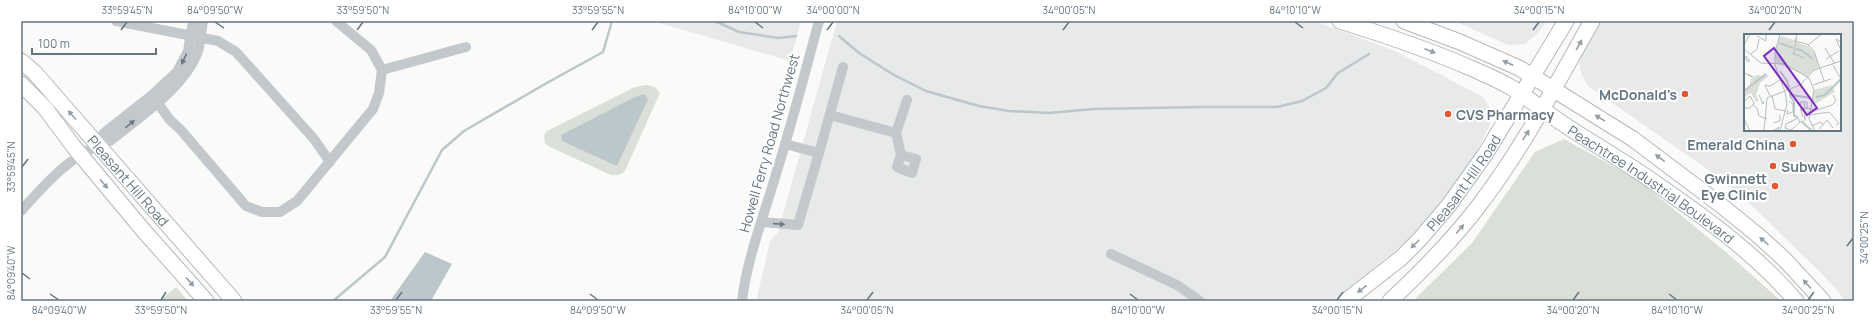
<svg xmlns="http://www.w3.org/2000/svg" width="1875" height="322" font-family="Manrope,sans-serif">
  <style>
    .built { fill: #e8e9e9; fill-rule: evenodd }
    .green { fill: #dadfd7 }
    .water { fill: #bbc7cb }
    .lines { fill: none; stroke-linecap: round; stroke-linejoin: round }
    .stream { stroke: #bbc7cb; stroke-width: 2.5 }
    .highway-casing { stroke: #b4b9bd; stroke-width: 17 }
    .minor { stroke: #c3c8cc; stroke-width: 10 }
    .highway { stroke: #fff; stroke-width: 15 }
    .oneway { fill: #939fa8 }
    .oneway2 { fill: #6a7a87 }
    .ticks { fill: none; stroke: #657683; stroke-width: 1.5 }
    .poi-dot { fill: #e4572e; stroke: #fff; stroke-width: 1.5 }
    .labels { text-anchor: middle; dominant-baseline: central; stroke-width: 4; stroke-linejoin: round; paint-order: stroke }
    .poi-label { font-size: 14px; font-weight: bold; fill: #657683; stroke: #fff; text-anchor: end }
    .street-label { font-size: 14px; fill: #657683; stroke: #fff }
    .inset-river { fill: none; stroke: #bbc7cb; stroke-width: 2 }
    .inset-road { fill: none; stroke: #b5bdc2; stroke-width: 1 }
    .view { fill: #7b2cbf; fill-opacity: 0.15; stroke: #7b2cbf; stroke-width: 2 }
    .inset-edge { fill: none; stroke: #657683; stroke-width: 2 }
    .neatline { fill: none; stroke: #657683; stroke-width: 1.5 }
    .ticks-label { font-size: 10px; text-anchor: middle; fill: #657683 }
  </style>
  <rect width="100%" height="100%" fill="#fafaf8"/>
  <!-- built -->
  <path class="built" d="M653 21H801L790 61Z
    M837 21H1314L1393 50 1472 91 1484 98 1490 108V125L1467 170 1411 238 1333 301H756L770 242 778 232Z
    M1454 21H1547L1538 33 1525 44 1508 45Z
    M1601 21H1854V301H1846L1824 276 1744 198 1703 166 1589 87 1582 76 1579 63 1584 51ZM1745 35H1840V130H1745Z"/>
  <!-- green -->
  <path class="green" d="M647 85 655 87 660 93 659 95 625 171C620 175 617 176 611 175L550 147 545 143 544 135 547 131 635 87Z
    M1564 139 1638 180 1727 253 1781 301H1413L1472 243 1535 152Z
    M176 287 188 301H159Z"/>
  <!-- water -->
  <path class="water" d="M644 94 648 99 617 166 562 141 561 135 635 97Z
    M425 252 452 264 431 301H390Z"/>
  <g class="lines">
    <!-- stream -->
    <path class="stream" d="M715 21 739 32 778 38 796 36
      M839 36 859 53 894 75 926 91 979 106 1009 111 1049 113 1093 109 1201 107H1277L1302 101 1326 88 1338 73 1369 54
      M333 301 385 257 442 150 464 131 545 84 603 52 612 21"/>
    <defs>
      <g id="highway">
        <path id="s1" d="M1340 21C1385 35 1430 50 1473 69 1486 75 1499 80 1512 88 1527 97 1541 109 1556 119 1589 142 1625 161 1658 185 1707 219 1757 255 1796 301"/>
        <path d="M1404 21 1460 42 1519 68 1633 139 1722 206 1760 237 1785 260 1823 301"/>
        <path id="s2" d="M21 61 35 73 234 301"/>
        <path d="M21 84 45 108 74 147 143 230 206 301"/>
        <path id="s3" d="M1346 301 1401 258 1420 239 1449 205 1486 153 1566 21"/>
        <path d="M1390 301C1421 272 1451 242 1477 208 1522 150 1556 84 1592 21"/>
      </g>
    </defs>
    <!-- highway casing -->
    <use href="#highway" class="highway-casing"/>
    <!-- minor -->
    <path class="minor" d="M116 21 218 41 236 52 314 139 330 162
      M382 70 466 47
      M157 102 170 120 180 129 246 206 262 212H280L297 201 373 109 379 93 382 70 371 50 336 21
      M830 115 896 133 907 100
      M896 133 901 155 897 167 912 173 916 159 901 155
      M98 144 104 133 151 96 177 72 188 51 193 21
      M785 144 819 153 843 67
      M21 211C46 183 73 152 110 141 139 117 182 90 197 54 201 44 201 32 203 21
      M761 222 798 225 819 153
      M1111 254 1177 285 1200 301
      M742 301C747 258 764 216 776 174 792 124 805 72 819 21"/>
    <!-- highway -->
    <use href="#highway" class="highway"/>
  </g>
  <!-- one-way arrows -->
  <defs><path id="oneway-solid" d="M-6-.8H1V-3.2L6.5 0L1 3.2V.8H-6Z"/></defs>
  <g class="oneway">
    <use href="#oneway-solid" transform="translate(1579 45) rotate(-60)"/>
    <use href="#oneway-solid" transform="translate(1430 51) rotate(21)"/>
    <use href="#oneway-solid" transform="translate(1508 63) rotate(-155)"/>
    <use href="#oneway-solid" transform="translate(72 115) rotate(-131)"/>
    <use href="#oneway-solid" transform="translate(1600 118) rotate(-149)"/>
    <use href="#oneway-solid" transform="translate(1526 135) rotate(-57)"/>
    <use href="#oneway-solid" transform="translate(1660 158) rotate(-143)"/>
    <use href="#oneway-solid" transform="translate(104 184) rotate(50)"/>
    <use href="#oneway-solid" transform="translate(1460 229) rotate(-50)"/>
    <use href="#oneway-solid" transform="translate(1764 241) rotate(-138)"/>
    <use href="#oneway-solid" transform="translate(1415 244) rotate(135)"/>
    <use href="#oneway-solid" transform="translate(190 282) rotate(48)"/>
    <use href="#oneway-solid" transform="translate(1807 284) rotate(-132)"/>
    <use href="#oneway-solid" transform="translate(1362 289) rotate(143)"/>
  </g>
  <g class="oneway2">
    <use href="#oneway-solid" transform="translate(184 59) rotate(115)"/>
    <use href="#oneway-solid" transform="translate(130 124) rotate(-40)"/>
    <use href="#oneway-solid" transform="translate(779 224) rotate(4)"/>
  </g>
  <!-- ticks -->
  <path class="ticks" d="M215 22 224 28M755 22 763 28M1295 22 1303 28M121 30 127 22M357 30 363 22M592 30 598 22M827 30 833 22M1063 30 1069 22M1533 30 1539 22M1769 30 1775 22M22 167 28 159M1847 246 1853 238M22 273 30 279M50 294 59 300M590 294 598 300M1130 294 1138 300M1669 294 1677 300M161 300 166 292M396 300 402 292M867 300 873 292M1337 300 1343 292M1573 300 1579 292M1808 300 1814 292"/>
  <!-- markers -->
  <g class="poi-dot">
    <circle cx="1685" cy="94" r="4"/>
    <circle cx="1448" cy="114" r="4"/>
    <circle cx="1793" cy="144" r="4"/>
    <circle cx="1773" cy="166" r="4"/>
    <circle cx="1775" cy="186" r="4"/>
  </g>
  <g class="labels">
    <!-- poi labels -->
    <g class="poi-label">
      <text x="1677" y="94">McDonald's</text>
      <text x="1456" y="114" text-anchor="start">CVS Pharmacy</text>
      <text x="1785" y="144">Emerald China</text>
      <text x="1781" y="166" text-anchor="start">Subway</text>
      <text x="1767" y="178">Gwinnett<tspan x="1767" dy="16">Eye Clinic</tspan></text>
    </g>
    <!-- street labels -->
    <g class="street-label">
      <text transform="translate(769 143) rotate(-74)">Howell Ferry Road Northwest</text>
      <text stroke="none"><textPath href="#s2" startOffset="161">Pleasant Hill Road</textPath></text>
      <text stroke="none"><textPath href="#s3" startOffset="168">Pleasant Hill Road</textPath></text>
      <text stroke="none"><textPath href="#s1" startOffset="354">Peachtree Industrial Boulevard</textPath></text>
    </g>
  </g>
  <!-- overview -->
  <g transform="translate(1744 34)">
    <rect width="97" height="97" fill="#fafaf8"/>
    <path d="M36 2 50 6 52 3V8L64 12 72 21 75 33 63 42 32 29 31 17ZM20 39 25 42 16 49 12 61 15 67 12 68 7 59 0 63V56L5 53 7 46 12 41 19 42ZM88 51 91 58 71 70 68 69 70 56Z" fill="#dadfd7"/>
    <path class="inset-river" d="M35 9 49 14M52 15 57 16 69 25M36 37 43 47 45 54M46 56V62L50 68V82L54 83M0 57 22 40M47 61 67 64M72 63 81 61 97 45M57 87 68 97"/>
    <path class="inset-road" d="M13 2 22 7V0M51 7 63 10 70 17 80 47M97 8 92 5 97 16M0 11 6 0M64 11 78 0M81 14 91 30M0 15 17 29 41 30 65 44 70 56 65 85 71 97M48 19 60 24M50 19 53 0M7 20 13 15 15 5M2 22 5 26V28L2 26ZM82 25 95 17M89 31 97 45M0 39 9 43 4 41M69 51 87 45M15 61 19 70 20 67M28 61 31 75 42 77M26 62 21 51 26 52 36 46M60 67 61 87M9 71 13 74 15 82 23 85M0 74H6L10 69 6 62 1 67M44 76 43 80 49 78V70L45 67M56 76 61 74 73 76 88 71 92 67 89 61M65 81 85 78 95 89 92 91M0 85 6 97M62 85 58 81 56 68H63V74M29 89 36 87V81M68 92 76 88 79 90M41 94 47 96 56 88 54 84 44 89M41 94 42 90 50 86M75 95 83 86 89 94M29 96H34L35 93 31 96M20 97 23 64 56 51 70 36 97 27M36 97 43 70 41 58 31 31V18L36 0"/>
    <path class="view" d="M30 14 73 74 63 81 20 22Z"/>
    <rect width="97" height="97" class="inset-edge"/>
  </g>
  <!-- border -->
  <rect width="1875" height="322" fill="none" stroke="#ffffff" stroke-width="44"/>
  <!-- scale -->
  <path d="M32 48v6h124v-6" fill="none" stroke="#657683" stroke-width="2"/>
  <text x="38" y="48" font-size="12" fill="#657683" stroke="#ffffff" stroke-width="3" paint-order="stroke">100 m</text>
  <rect x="22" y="22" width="1831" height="278" class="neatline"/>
  <g class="ticks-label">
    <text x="127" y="14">33°59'45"N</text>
    <text x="215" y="14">84°09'50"W</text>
    <text x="363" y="14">33°59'50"N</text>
    <text x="598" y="14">33°59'55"N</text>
    <text x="755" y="14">84°10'00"W</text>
    <text x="833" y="14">34°00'00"N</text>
    <text x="1069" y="14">34°00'05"N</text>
    <text x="1295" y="14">84°10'10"W</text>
    <text x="1539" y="14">34°00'15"N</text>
    <text x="1775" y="14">34°00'20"N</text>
    <text transform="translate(11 167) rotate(-90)" y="4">33°59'45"N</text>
    <text transform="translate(1864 238) rotate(-90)" y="4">34°00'25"N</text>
    <text transform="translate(11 273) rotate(-90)" y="4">84°09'40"W</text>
    <text x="59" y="314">84°09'40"W</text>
    <text x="161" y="314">33°59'50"N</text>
    <text x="396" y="314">33°59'55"N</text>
    <text x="598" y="314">84°09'50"W</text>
    <text x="867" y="314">34°00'05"N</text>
    <text x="1138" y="314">84°10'00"W</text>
    <text x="1337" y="314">34°00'15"N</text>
    <text x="1573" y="314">34°00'20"N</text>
    <text x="1677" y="314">84°10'10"W</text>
    <text x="1808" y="314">34°00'25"N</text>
  </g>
</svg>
